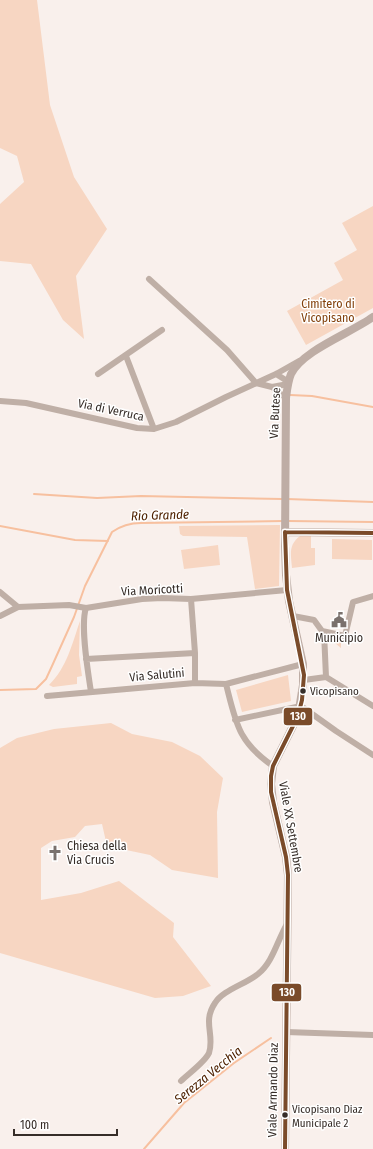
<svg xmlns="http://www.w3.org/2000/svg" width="373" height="1149" font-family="'Fira Sans Condensed',sans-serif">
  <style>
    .green { fill: #f7d6c2 }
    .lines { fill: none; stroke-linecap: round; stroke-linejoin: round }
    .stream { stroke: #f7c09f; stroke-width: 2 }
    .street { stroke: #bfafa6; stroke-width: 6 }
    .secondary { stroke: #beada5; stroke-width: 8 }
    .bus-1-casing { stroke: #fff; stroke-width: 7 }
    .bus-1 { stroke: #7a4b2a; stroke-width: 4 }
    .bus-dot { fill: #362d28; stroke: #fff; stroke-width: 1.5 }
    .labels { text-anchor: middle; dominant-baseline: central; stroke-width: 3; stroke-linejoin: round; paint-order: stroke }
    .bus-label { font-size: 11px; fill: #362d28; stroke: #fff; text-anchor: start }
    .park-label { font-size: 12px; fill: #83410c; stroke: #fff }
    .street-label { font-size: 12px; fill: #362d28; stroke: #fff }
    .poi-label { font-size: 12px; fill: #362d28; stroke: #fff }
    .water-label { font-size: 13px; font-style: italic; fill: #4e2100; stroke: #fff }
    .line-badge { stroke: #fff; stroke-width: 1.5 }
    .badge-label { font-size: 11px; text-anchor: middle; font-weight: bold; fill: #fff }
  </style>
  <rect width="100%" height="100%" fill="#f9f0ec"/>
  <!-- green -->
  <path class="green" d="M0 0H37L50 105 74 177 107 229 76 276 84 339 63 320 31 264 0 261V204L24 182 17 156 0 148Z
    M373 206V308L306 345 287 311 343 280 334 263 357 250 342 223Z
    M280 525 279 586 255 589 247 537 183 536 180 534 179 526Z
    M300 536H311V548H315V565L292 568C291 555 288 545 300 536Z
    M332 539 372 540V560L332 559Z
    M218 545 220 565 184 569 181 550Z
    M80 621 79 655 82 676 77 677V684L53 687 49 685C67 667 72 644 80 621Z
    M327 634 341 639V648L335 643 325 640Z
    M288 675 291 701 242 712 236 690Z
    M111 723 132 734 172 742 200 756 223 778 217 812 218 878 172 870 150 855 107 846 102 824 85 826 75 837 52 841 41 848V900L81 893 119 881 174 923 173 937 211 986 183 996 155 998 0 953V748L17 738 54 729Z"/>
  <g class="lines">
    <!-- stream -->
    <path class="stream" d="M290 395 312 396 373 407
      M34 494 97 498 141 496 282 499
      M287 499 373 502
      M288 521 373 522
      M0 526 75 540 108 541
      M0 690 36 689 46 679 52 666 74 617 85 586 112 532C122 525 130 523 141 523L283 521
      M144 1149 184 1103 234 1063 271 1038"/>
    <!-- street -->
    <path class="street" d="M149 279 227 350 256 383
      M126 356 154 429
      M98 374 162 330
      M256 383 272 387 286 398
      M272 387 288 384 284 379 276 374
      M0 401 26 403 137 428 154 429 176 422 226 397 276 374 299 361
      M0 592 18 607
      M191 599 195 653V683
      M86 608C80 625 88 672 91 692
      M0 616 18 607 69 605 86 608 142 599 162 598 191 599 287 590
      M293 616 314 620 322 631 345 636 353 602 373 596
      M324 632 326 677
      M86 659 195 653
      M326 677 373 706
      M304 680 326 677
      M226 684C236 723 238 742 273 766
      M47 696 195 683 226 684 303 664
      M235 720 301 706 336 731 373 755
      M286 1032 373 1035
      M181 1081C188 1074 205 1062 209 1053 215 1035 202 1022 215 1003 223 990 246 984 258 974 273 962 277 941 287 924"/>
    <!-- secondary -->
    <path class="secondary" d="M285 532 373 533
      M285 1149 288 875 286 857 273 802 271 784 273 766 298 716 303 685V664L289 601 286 575 285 546 286 398C287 390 288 381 291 374 303 350 351 333 373 317"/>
    <defs>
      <path id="bus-1" d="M285 532 373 533
        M285 532 287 590 304 675 302 700 298 716 273 766 271 776V792L286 857 288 875 285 1149"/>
    </defs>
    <!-- bus-1 casing -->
    <use href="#bus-1" class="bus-1-casing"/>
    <!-- bus-1 -->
    <use href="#bus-1" class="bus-1"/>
  </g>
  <!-- icons -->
  <defs>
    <symbol id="civic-bare" viewBox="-9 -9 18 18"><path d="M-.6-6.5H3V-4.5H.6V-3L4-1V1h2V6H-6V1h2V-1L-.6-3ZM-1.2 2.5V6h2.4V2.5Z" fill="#7a716d" stroke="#fff" stroke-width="2.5" paint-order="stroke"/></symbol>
    <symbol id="church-bare" viewBox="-9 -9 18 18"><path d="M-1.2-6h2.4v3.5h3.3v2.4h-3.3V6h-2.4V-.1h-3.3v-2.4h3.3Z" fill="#7a716d" stroke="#fff" stroke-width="2.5" paint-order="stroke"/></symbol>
  </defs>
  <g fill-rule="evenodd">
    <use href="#civic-bare" x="328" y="609" width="22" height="22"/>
    <use href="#church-bare" x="44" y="842" width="22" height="22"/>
  </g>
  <!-- markers -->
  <g class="bus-dot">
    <circle cx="303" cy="691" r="3.5"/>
    <circle cx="285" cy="1115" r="3.5"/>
  </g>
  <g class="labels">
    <!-- bus labels -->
    <g class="bus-label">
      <text x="310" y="691">Vicopisano</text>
      <text x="292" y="1109">Vicopisano Diaz<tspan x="292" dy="14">Municipale 2</tspan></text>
    </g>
    <!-- park labels -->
    <g class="park-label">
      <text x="328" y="304">Cimitero di<tspan x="328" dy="14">Vicopisano</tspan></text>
    </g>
    <!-- street labels -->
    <g class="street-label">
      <text transform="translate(111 410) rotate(12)">Via di Verruca</text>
      <text transform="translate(275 413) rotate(-87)">Via Butese</text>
      <text transform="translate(152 590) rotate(-3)">Via Moricotti</text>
      <text transform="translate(157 675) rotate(-5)">Via Salutini</text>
      <text transform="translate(291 827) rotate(80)">Viale XX Settembre</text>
      <text transform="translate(273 1090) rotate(-89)">Viale Armando Diaz</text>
    </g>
    <!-- poi labels -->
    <g class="poi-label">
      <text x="339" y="638">Municipio</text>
      <text x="67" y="846" text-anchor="start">Chiesa della<tspan x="67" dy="14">Via Crucis</tspan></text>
    </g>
    <!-- water labels -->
    <g class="water-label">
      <text transform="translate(160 515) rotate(-2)">Rio Grande</text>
      <text transform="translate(208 1075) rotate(-39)">Serezza Vecchia</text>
    </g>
  </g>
  <g class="line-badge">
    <rect x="283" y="707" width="30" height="19" rx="4" fill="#7a4b2a"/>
    <rect x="271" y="983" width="31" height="19" rx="4" fill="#7a4b2a"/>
  </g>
  <g class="badge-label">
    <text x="298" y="720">130</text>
    <text x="287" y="996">130</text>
  </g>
  <!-- scale -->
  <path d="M14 1129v6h103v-6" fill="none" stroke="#362d28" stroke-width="2"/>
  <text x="20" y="1129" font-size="12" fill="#362d28" stroke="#ffffff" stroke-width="3" paint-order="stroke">100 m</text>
</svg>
